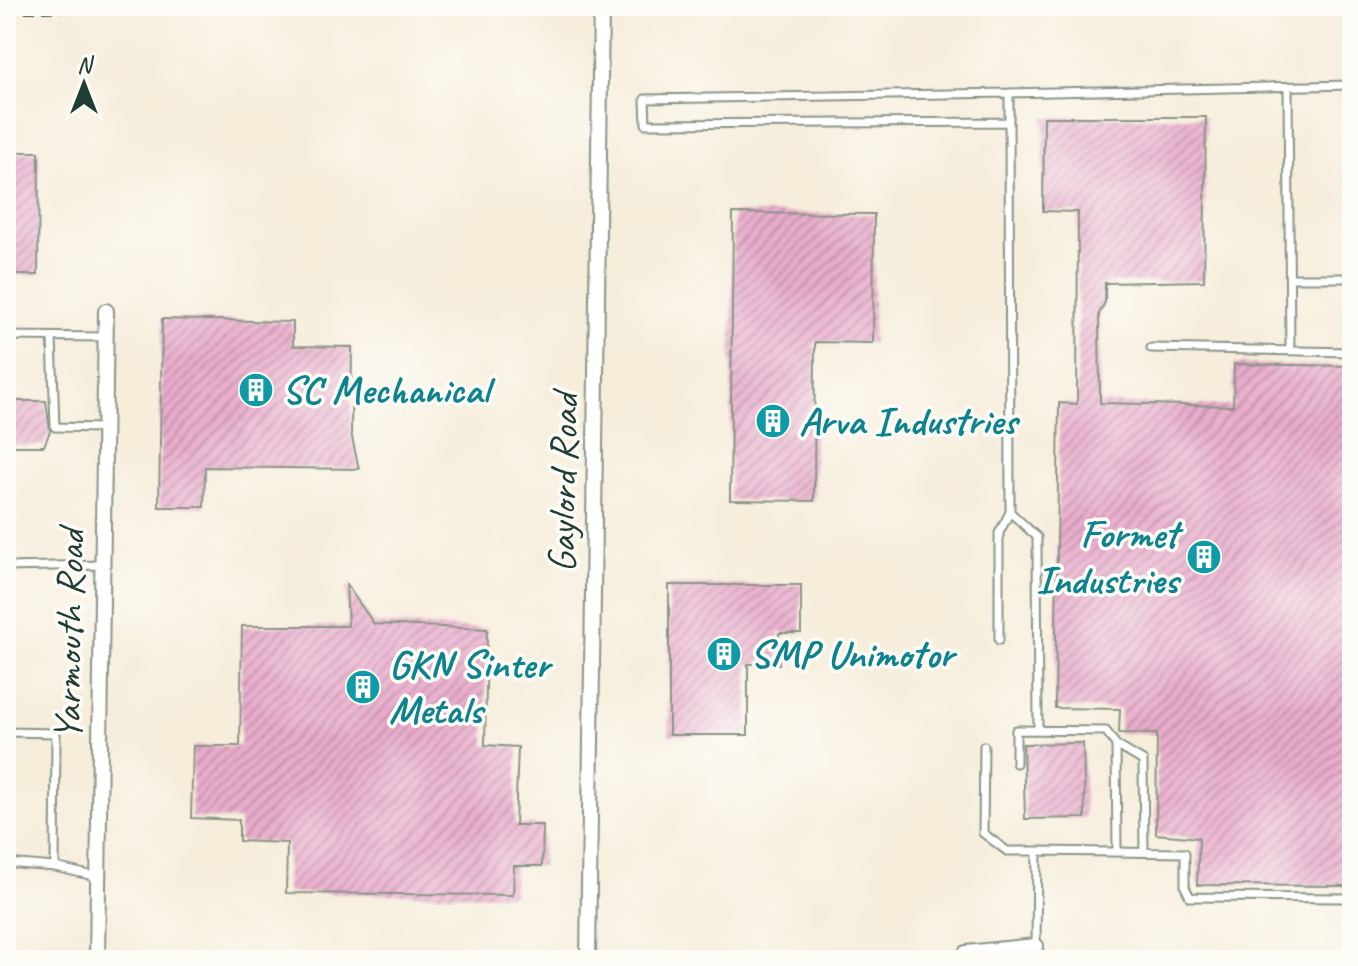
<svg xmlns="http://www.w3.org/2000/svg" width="1358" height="966" font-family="Caveat,sans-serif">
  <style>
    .building { fill: url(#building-hatch) }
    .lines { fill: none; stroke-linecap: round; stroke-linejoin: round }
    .lane-casing { stroke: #8a9587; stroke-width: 11 }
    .street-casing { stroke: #8a9587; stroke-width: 18 }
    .lane { stroke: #fff; stroke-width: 7 }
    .street { stroke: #fff; stroke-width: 14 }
    .rail { stroke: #1f3d34; stroke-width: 4; stroke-dasharray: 12 6; stroke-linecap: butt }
    .labels { text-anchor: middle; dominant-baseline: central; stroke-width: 7; stroke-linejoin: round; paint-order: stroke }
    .culture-label { font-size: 40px; font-weight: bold; fill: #0d838f; stroke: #fdfcf7; text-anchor: start }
    .street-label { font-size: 40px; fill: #1f3d34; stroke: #fdfcf7 }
  </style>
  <defs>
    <pattern id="building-hatch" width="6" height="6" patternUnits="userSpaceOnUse" patternTransform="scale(2)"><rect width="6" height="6" fill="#e9accc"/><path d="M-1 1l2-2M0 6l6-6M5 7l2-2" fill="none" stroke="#bc8da6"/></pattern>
  </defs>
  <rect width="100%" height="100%" fill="#fdfcf7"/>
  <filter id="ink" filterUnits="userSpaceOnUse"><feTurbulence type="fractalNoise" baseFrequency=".0125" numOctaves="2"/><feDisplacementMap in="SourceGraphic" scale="16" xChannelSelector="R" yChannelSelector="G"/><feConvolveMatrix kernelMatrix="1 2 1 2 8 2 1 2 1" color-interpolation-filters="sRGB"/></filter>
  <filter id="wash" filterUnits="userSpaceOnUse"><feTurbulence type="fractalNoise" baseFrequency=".006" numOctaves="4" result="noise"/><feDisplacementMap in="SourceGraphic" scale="32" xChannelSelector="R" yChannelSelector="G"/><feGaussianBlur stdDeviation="1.8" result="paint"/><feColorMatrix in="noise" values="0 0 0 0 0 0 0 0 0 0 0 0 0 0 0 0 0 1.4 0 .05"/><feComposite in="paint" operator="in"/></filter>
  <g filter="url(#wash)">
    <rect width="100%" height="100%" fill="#f6edda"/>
    <g id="blocks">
      <!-- building -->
      <path class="building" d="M1044 117H1206L1204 281 1105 283V302L1099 314 1100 403 1233 406 1234 364 1352 366V886L1197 885 1199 838 1156 834 1157 734 1119 733 1120 709 1055 708 1059 403 1077 404 1078 212 1043 211Z
        M6 152H39L38 275H6Z
        M733 213 874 214 873 343 815 342 814 501 730 500Z
        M162 319 293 322V346L352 347 351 433 359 469 205 467 204 507H159Z
        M6 401H46L50 431 44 446H6Z
        M346 584 374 624 487 629 485 745 518 747 515 825H543L542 866H514L513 895 286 893 287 843 239 841V820L191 818 193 746H240L242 626H348Z
        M669 585H801V633H779V664H748V735H669Z
        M1083 743 1085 818 1025 819 1023 744Z"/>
    </g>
  </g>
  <g filter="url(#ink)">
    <use href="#blocks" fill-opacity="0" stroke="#8a9587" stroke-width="2"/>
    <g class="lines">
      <defs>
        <path id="lane" d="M1288 87 1290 351
          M1009 93 645 99 646 124 1009 122
          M1290 278H1352
          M6 336 105 337
          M52 337 55 427 103 428
          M1151 348 1352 352
          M6 567 102 565
          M999 640V533L1010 512
          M1038 730 1037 537 1010 512 1009 93 1352 85
          M6 732 56 733 55 867
          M1116 745 1143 761 1144 852
          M984 746 983 833 1007 851H1037
          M1016 763V730L1106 731 1116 745 1117 852
          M6 863 55 867 98 877
          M1043 960 1036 946 1037 851 1185 853V887L1190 897 1352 898"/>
        <path id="street" d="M97 960 106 311
          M588 960 601 6
          M962 960 966 953 1036 946"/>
      </defs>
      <!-- lane casing -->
      <use href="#lane" class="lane-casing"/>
      <!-- street casing -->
      <use href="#street" class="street-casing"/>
      <!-- lane -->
      <use href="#lane" class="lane"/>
      <!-- street -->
      <use href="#street" class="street"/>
      <!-- rail -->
      <path class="rail" d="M6 11 639 6"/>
    </g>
  </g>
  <!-- icons -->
  <defs>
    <symbol id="building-disc" viewBox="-11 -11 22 22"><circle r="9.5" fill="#0f9aa8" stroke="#fdfcf7"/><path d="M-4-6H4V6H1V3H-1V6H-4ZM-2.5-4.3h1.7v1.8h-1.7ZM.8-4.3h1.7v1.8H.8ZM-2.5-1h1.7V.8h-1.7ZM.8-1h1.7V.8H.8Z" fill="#fff"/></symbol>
  </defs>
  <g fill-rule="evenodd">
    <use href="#building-disc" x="236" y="370" width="40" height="40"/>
    <use href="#building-disc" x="753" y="401" width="40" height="40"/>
    <use href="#building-disc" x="1184" y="537" width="40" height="40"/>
    <use href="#building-disc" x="704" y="634" width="40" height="40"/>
    <use href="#building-disc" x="343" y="667" width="40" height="40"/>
  </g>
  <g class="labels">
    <!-- culture labels -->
    <g class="culture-label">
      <text x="282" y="390">SC Mechanical</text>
      <text x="799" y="421">Arva Industries</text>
      <text x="1178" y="534" text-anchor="end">Formet<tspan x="1178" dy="46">Industries</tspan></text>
      <text x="750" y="654">SMP Unimotor</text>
      <text x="389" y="664">GKN Sinter<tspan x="389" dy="46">Metals</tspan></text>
    </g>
    <!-- street labels -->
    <g class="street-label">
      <text transform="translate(563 483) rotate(-89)">Gaylord Road</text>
      <text transform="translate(69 635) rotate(-89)">Yarmouth Road</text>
    </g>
  </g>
  <!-- margin -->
  <rect width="1358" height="966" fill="none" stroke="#fdfcf7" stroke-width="32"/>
  <!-- north arrow -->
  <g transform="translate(84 84)" stroke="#fdfcf7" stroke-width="6" paint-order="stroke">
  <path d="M0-6L14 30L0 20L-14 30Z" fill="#1f3d34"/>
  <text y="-12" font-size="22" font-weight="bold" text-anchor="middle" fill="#1f3d34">N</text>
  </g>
</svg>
